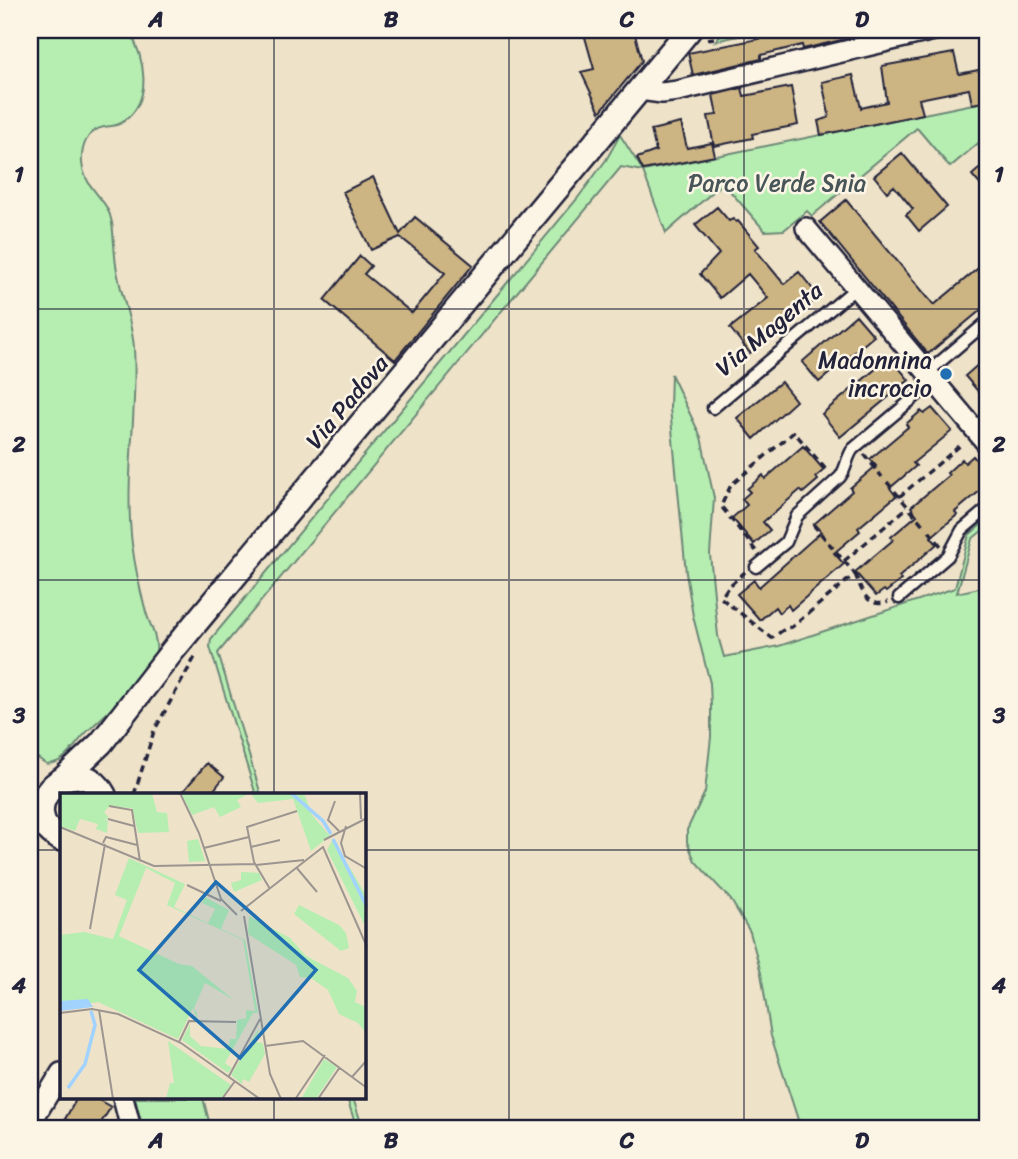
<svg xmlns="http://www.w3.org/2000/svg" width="1018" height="1159" font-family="Sriracha,sans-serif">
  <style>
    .green { fill: #b6eeb2; stroke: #6c8876; stroke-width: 2 }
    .building { fill: #ccb483; stroke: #22223b; stroke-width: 2 }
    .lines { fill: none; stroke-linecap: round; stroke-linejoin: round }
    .service-casing { stroke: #22223b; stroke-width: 15 }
    .minor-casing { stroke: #22223b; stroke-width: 24 }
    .tertiary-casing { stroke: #22223b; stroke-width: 28 }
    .path { stroke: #22223b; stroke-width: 3.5; stroke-dasharray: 7 5; stroke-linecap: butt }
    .service { stroke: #fcf5e5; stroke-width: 10 }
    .minor { stroke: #fcf5e5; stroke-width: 19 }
    .tertiary { stroke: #fcf5e5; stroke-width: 23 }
    .grid { fill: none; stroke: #22223b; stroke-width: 2; stroke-opacity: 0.55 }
    .poi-dot { fill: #1f6fb2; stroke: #fcf5e5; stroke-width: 2.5 }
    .labels { text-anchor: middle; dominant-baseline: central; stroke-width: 5; stroke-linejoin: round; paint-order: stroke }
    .park-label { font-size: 24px; fill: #475559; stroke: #fcf5e5 }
    .street-label { font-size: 24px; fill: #22223b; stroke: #fcf5e5 }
    .poi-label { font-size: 24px; fill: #22223b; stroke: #fcf5e5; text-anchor: end }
    .inset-river { fill: none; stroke: #a1d3fe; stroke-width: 3.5 }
    .inset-road { fill: none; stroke: #9c9590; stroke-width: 2 }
    .view { fill: #1f6fb2; fill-opacity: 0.15; stroke: #1f6fb2; stroke-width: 3.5 }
    .inset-edge { fill: none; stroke: #22223b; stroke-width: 3.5 }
    .neatline { fill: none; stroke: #22223b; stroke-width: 2.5 }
    .grid-label { font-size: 23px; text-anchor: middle; font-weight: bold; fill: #22223b }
  </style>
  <rect width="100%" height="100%" fill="#eee2c8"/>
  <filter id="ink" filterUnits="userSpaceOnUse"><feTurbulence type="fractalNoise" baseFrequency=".0143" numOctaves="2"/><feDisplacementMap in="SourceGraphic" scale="14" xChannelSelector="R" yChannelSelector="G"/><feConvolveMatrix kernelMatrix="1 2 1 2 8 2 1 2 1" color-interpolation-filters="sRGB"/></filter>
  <g filter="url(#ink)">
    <!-- green -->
    <path class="green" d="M30 30H129C144 57 154 99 124 121 119 126 111 126 104 127 87 130 81 147 82 163 85 191 108 197 112 223 114 237 114 251 116 265 120 293 132 320 134 348 138 413 124 478 132 544 135 567 140 590 146 612 150 626 158 637 156 653 152 675 107 712 91 728 80 737 73 751 62 759 57 763 53 763 47 764L36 757 30 747Z
      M725 30H766L715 41Z
      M988 101V147L982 140 950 167 917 128 812 216 807 211 784 230 765 231 723 183 666 233 643 171Z
      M620 135 643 171 621 167 218 653 261 795H256L210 647 211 639 577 199 606 160Z
      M671 374 701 437 714 498 710 554 718 636 724 657 779 646 955 588 969 535 988 519V526L972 539 957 593 988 586V1129H801L771 1036 761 973 750 932 731 900 695 861 687 842V830L705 792 711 737V706L710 683 693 616 686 573 670 408Z
      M135 1098H203L211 1129H143Z
      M347 1098H353L363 1129H357Z"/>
    <!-- building -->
    <path class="building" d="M583 30H634L642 61 600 112 581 72 594 69Z
      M803 30H870L871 33 803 49 802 45 761 55V59L693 75 688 53Z
      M954 53 959 74 988 68V101L972 104 969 89 919 99 923 114 821 135 818 121 828 118 829 114 822 82 853 75 861 108 887 102 882 66Z
      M791 87 798 125 752 134 753 138 714 146 708 116 717 115 713 95 742 88 744 96Z
      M681 123 687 148 712 143 715 156 643 170 637 158 656 151 651 130Z
      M902 153 947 207 919 231 906 215 913 209 894 186 887 192 874 176Z
      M988 161V194L972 175Z
      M373 177 400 234 415 217 473 265 395 360 324 300 360 256 371 266 364 274 412 313 445 273 400 237 371 250 343 192Z
      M846 200 934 305 988 260V304L928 354 820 222Z
      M717 207 729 221 733 219 736 222 738 221 759 246 755 249 784 284 799 272 819 297 750 353 730 328 768 298 748 274 720 298 700 274 719 254 695 225Z
      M856 315 874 336 819 382 802 362Z
      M988 356V403L965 376Z
      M890 357 909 380 840 437 822 414Z
      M781 382 796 401 754 439 737 418Z
      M932 408 952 431 913 463 916 466 890 488 896 496 858 528 860 531 834 553 844 564 791 610 788 605 779 613 775 607 760 620 737 594 754 580 759 587 821 532 814 524 852 491 850 488 876 466 870 459 908 427 906 424 921 411 924 414Z
      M803 446 824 470 816 477 818 480 803 493 800 490 763 522 770 530 754 544 732 518 747 505 742 499 750 492 747 489 763 475 765 479Z
      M973 456 988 474V484L955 512 957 515 931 537 937 544 899 577 901 580 886 592 884 590 876 596 855 572 893 540 891 537 917 515 911 507 949 475 947 473 962 459 965 463Z
      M207 763 224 777 210 795H180Z
      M77 1098H95L111 1107 97 1129H82L65 1119Z"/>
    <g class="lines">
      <defs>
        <path id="service" d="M927 373 988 321
          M713 408 856 288
          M756 567 786 542 797 516 840 477C847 468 846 458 853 449L934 381
          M899 598 948 556 962 530 988 508"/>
        <path id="minor" d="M640 90 662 93 678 91 934 30
          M806 228 988 445
          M123 1098 131 1129
          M30 1124 61 1073"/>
        <path id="tertiary" d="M63 779 101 743 174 649 689 30
          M61 839C8 810 76 744 104 795"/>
      </defs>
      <!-- service casing -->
      <use href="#service" class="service-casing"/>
      <!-- minor casing -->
      <use href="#minor" class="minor-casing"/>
      <!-- tertiary casing -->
      <use href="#tertiary" class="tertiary-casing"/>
      <!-- path -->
      <path class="path" d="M707 39 714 38 721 30
        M864 454 882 477
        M978 461 988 472
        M887 482 924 526
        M899 497 963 443
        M929 531 941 546
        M756 551 721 506 731 485 794 432 828 472
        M844 561 908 507
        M745 572 728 587 721 598 772 638 786 628 792 627 855 574 810 521
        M855 574C862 591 867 609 888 602
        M134 795 154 731 195 657"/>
      <!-- service -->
      <use href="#service" class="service"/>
      <!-- minor -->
      <use href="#minor" class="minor"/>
      <!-- tertiary -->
      <use href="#tertiary" class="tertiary"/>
    </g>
  </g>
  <!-- grid -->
  <path class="grid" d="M274 30V795M509 30V1129M744 30V1129M30 309H988M30 580H988M30 850H61M364 850H988M274 1098V1129"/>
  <!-- markers -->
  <circle class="poi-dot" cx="946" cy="374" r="7"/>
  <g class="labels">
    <!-- park labels -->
    <g class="park-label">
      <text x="777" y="183">Parco Verde Snia</text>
    </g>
    <!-- street labels -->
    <g class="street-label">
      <text transform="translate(769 329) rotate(-40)">Via Magenta</text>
      <text transform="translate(347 402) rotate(-50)">Via Padova</text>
    </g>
    <!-- poi labels -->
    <g class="poi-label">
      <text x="932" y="360">Madonnina<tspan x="932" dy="28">incrocio</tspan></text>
    </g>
  </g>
  <!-- overview -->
  <g transform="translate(60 793)">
    <rect width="306" height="306" fill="#eee2c8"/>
    <path d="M0 0H92L97 19 107 20 109 39 78 40 72 15 49 14 44 19 49 25 44 27H48L47 40 36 36 38 31 20 26 15 38 0 33ZM121 0H190L177 7 181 14 160 24 154 14 132 22ZM190 0H244L252 22 270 43 251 58 233 6 198 10ZM138 46 145 68 129 69 127 48ZM273 46 307 104 306 135 267 57ZM69 65 125 91 114 114 148 130 155 116 142 110 145 104 169 117 161 136 185 147 198 220H193L165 270 172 275 168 280 122 247 130 231V243L141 253 168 256 170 246H176L177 227 186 225V217L195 218 183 147 107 112 115 90 86 75 59 143 119 171 132 173 174 207 145 190 134 215 137 220V227L133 215 118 246 38 209 0 216V142L24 139 53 146 67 107 55 102ZM181 79 199 80 202 87 174 99 171 90 181 87ZM239 112 279 132 286 140 289 155 281 158 234 121ZM189 123 230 145 246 163 288 185 297 198 295 209 306 214V240L298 230 279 221 268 197 251 185 240 184 236 172 188 141ZM199 235 196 249 203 250 205 261 189 289 183 286 182 291 171 282ZM108 248 171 292 161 306H106L110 290H114ZM264 266 277 274 256 306H241Z" fill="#b6eeb2"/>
    <path d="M28 206 33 214 0 218V208Z" fill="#a1d3fe"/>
    <path class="inset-river" d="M231 0 263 28 271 41M273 46 307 114M8 295 25 271 35 232 31 218"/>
    <path class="inset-road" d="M120 0 139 40 161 106 177 122M300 0 301 26M275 8 268 27 279 38M49 13 72 17 80 68M48 26 74 33M286 33 281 50 285 63 307 76M0 34 94 73 195 71M264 47 307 25M43 50 46 44 77 52M191 54 220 47M144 55 189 44M196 72 244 67M236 74 257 99M127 92 161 108M210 96 194 69 187 34 237 18M181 118 263 54 307 154M184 123 210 281 221 306M30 136 45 51M39 217 53 306M0 220 32 216 58 221 121 250 200 306M119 249 129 228 176 229M205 253 243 248 307 295M169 283 200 226M292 284 307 267M236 305 265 262M162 306 175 288M258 306 280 274"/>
    <path class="view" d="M156 89 256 177 180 265 79 177Z"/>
    <rect width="306" height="306" class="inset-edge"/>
  </g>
  <!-- margin -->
  <rect width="1018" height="1159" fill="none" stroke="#fcf5e5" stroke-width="77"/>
  <rect x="38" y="38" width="941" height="1082" class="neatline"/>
  <g class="grid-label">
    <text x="156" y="27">A</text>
    <text x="391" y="27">B</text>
    <text x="627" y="27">C</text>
    <text x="862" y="27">D</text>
    <text x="19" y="182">1</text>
    <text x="999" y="182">1</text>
    <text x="19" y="452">2</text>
    <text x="999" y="452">2</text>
    <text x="19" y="723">3</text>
    <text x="999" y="723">3</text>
    <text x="19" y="993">4</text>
    <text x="999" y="993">4</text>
    <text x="156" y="1148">A</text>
    <text x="391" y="1148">B</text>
    <text x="627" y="1148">C</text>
    <text x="862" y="1148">D</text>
  </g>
</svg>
